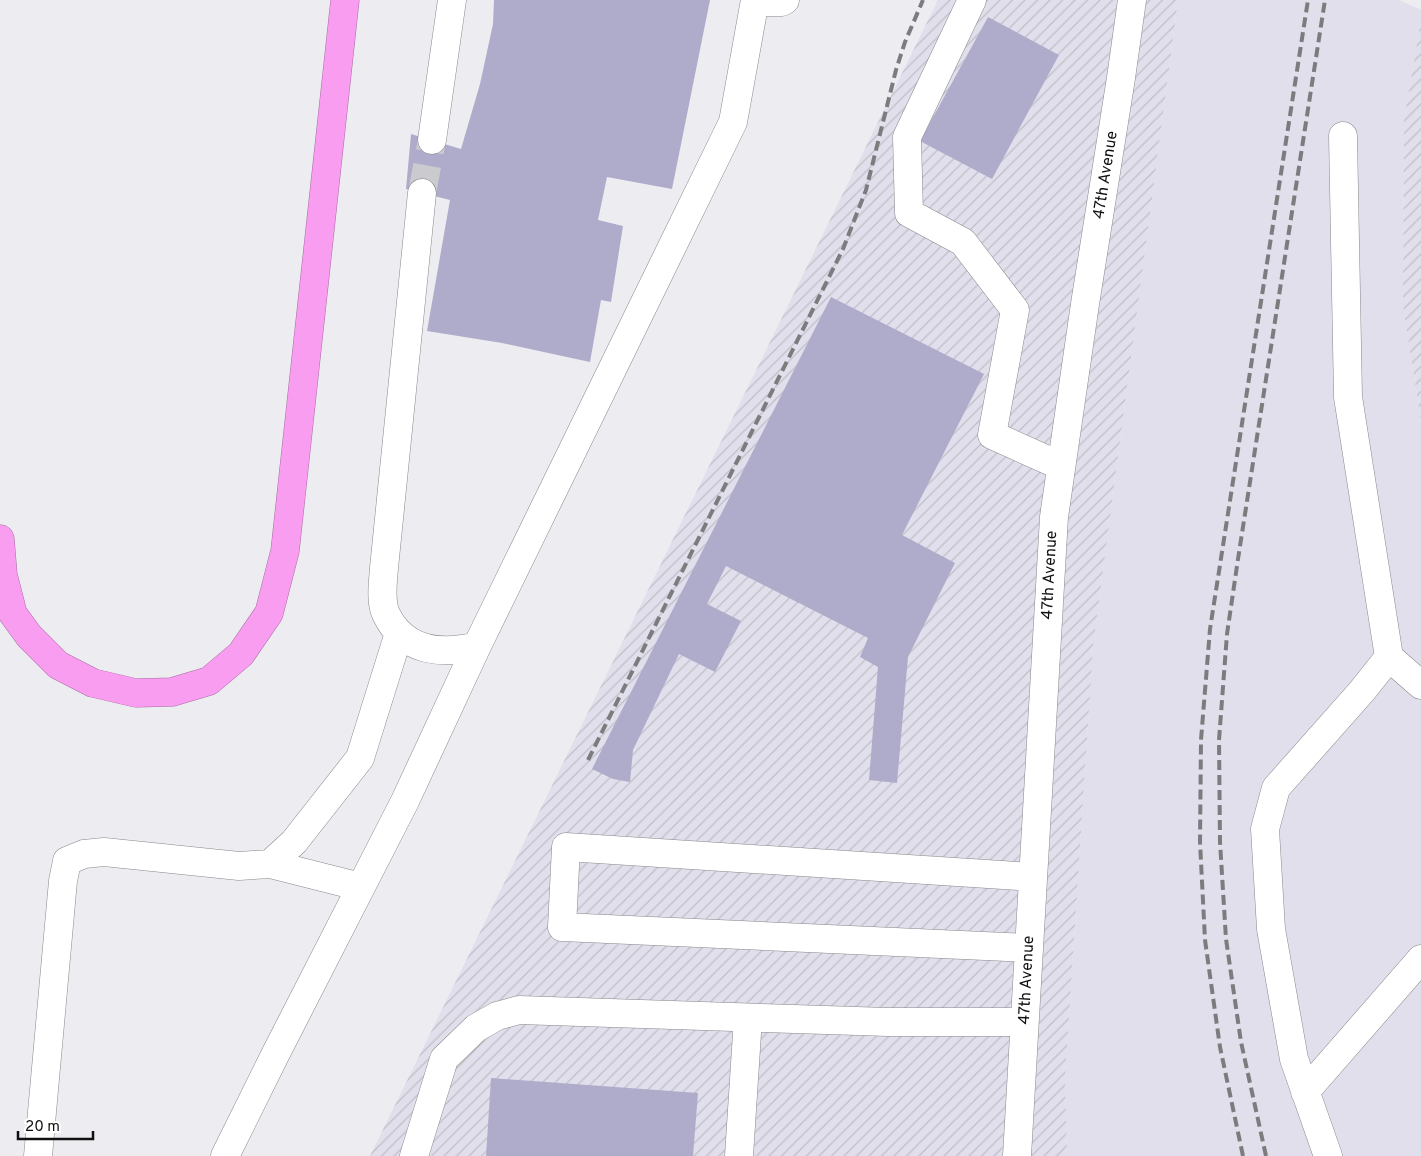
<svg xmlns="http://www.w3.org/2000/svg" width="1421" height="1156" font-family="Overpass,sans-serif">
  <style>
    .built { fill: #e0dfeb }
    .industrial { fill: url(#industrial-furrows) }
    .building { fill: #afaccb }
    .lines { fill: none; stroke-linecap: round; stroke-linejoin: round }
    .minor-tunnel { stroke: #cbcbcf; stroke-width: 28; stroke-dasharray: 28 14; stroke-linecap: butt }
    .minor-casing { stroke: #88888c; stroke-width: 29 }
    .highway-casing { stroke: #a76ca2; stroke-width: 29 }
    .minor { stroke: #fff; stroke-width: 28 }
    .highway { stroke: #f99df0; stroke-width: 28 }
    .rail { stroke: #7c7c7f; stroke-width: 4; stroke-dasharray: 10 5; stroke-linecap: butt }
    .labels { text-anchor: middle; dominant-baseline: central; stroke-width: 5; stroke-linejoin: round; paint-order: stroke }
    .street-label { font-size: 16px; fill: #101011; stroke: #fff }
  </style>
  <defs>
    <pattern id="industrial-furrows" width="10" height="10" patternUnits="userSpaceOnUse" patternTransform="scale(1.25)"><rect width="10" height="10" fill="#e0dfeb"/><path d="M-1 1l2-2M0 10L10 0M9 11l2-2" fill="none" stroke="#bfbec8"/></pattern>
  </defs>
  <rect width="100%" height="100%" fill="#ececf1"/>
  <!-- built -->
  <path class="built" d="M1178 0H1399L1421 10V20L1404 120 1403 306 1421 421V1156H1067L1065 1079 1093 647Z"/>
  <!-- industrial -->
  <path class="industrial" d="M938 0H1178L1093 647 1065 1079 1067 1156H370Z
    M1421 20V421L1403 306 1404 120Z"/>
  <!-- building -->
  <path class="building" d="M494 0H710L672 189 607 177 598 220 623 226 611 302 601 300 590 362 502 343 427 331 450 200 406 189 411 134 461 149 480 84 493 24Z
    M988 17 1059 55 992 179 920 141Z
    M831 297 984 374 902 535 955 563 908 657 897 783 869 780 878 667 860 657 868 638 726 566 707 604 741 621 715 672 679 654 633 750 630 782 613 779 592 769Z
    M491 1078 698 1093 693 1156H486Z"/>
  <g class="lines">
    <!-- minor-tunnel -->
    <path class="minor-tunnel" d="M422 193 432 140"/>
    <defs>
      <path id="minor" d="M972 0 907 137 909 213 963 242 1015 310 992 435 1061 466
        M755 2H782L785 0
        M1343 136 1348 397 1389 657
        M432 140 452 0
        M422 193 384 568C383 582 380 601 386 614 404 652 441 655 477 646L733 122 755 0
        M270 864 294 842 360 758 399 633
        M1029 948 562 927 566 847 1033 877
        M1305 1092 1421 959
        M38 1156 63 881 67 861 84 854 104 852 239 866 270 864 361 887
        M225 1156 275 1055 405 801 477 646
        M414 1156 444 1059 476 1028 497 1016 519 1010 888 1022H1024
        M739 1156 748 1018
        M1017 1156 1054 517 1085 304 1121 78 1132 0
        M1328 1156 1294 1059 1271 929 1265 829 1276 788 1362 691 1389 657 1421 685"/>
      <path id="highway" d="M0 539 3 575 13 614 29 636 58 665 93 683 136 693 172 692 209 681 241 654 269 613 285 551 345 0"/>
    </defs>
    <!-- minor casing -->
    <use href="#minor" class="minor-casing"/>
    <!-- highway casing -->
    <use href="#highway" class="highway-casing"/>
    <!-- minor -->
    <use href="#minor" class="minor"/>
    <!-- highway -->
    <use href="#highway" class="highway"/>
    <!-- rail -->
    <path class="rail" d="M588 760 843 249 866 190 896 70 905 42 923 0
      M1243 1156 1220 1047 1205 940 1200 842 1201 740 1210 629 1308 0
      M1266 1156 1241 1042 1226 939 1220 842 1219 740 1227 634 1238 559 1325 0"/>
  </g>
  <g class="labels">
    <!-- street labels -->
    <g class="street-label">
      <text transform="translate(1106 175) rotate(-81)">47th Avenue</text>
      <text transform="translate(1050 575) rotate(-87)">47th Avenue</text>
      <text transform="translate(1027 980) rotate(-87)">47th Avenue</text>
    </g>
  </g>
  <!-- scale -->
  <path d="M18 1131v8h75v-8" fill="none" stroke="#101011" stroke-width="2.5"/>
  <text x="25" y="1131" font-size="15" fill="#101011" stroke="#ffffff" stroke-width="4" paint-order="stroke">20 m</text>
</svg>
